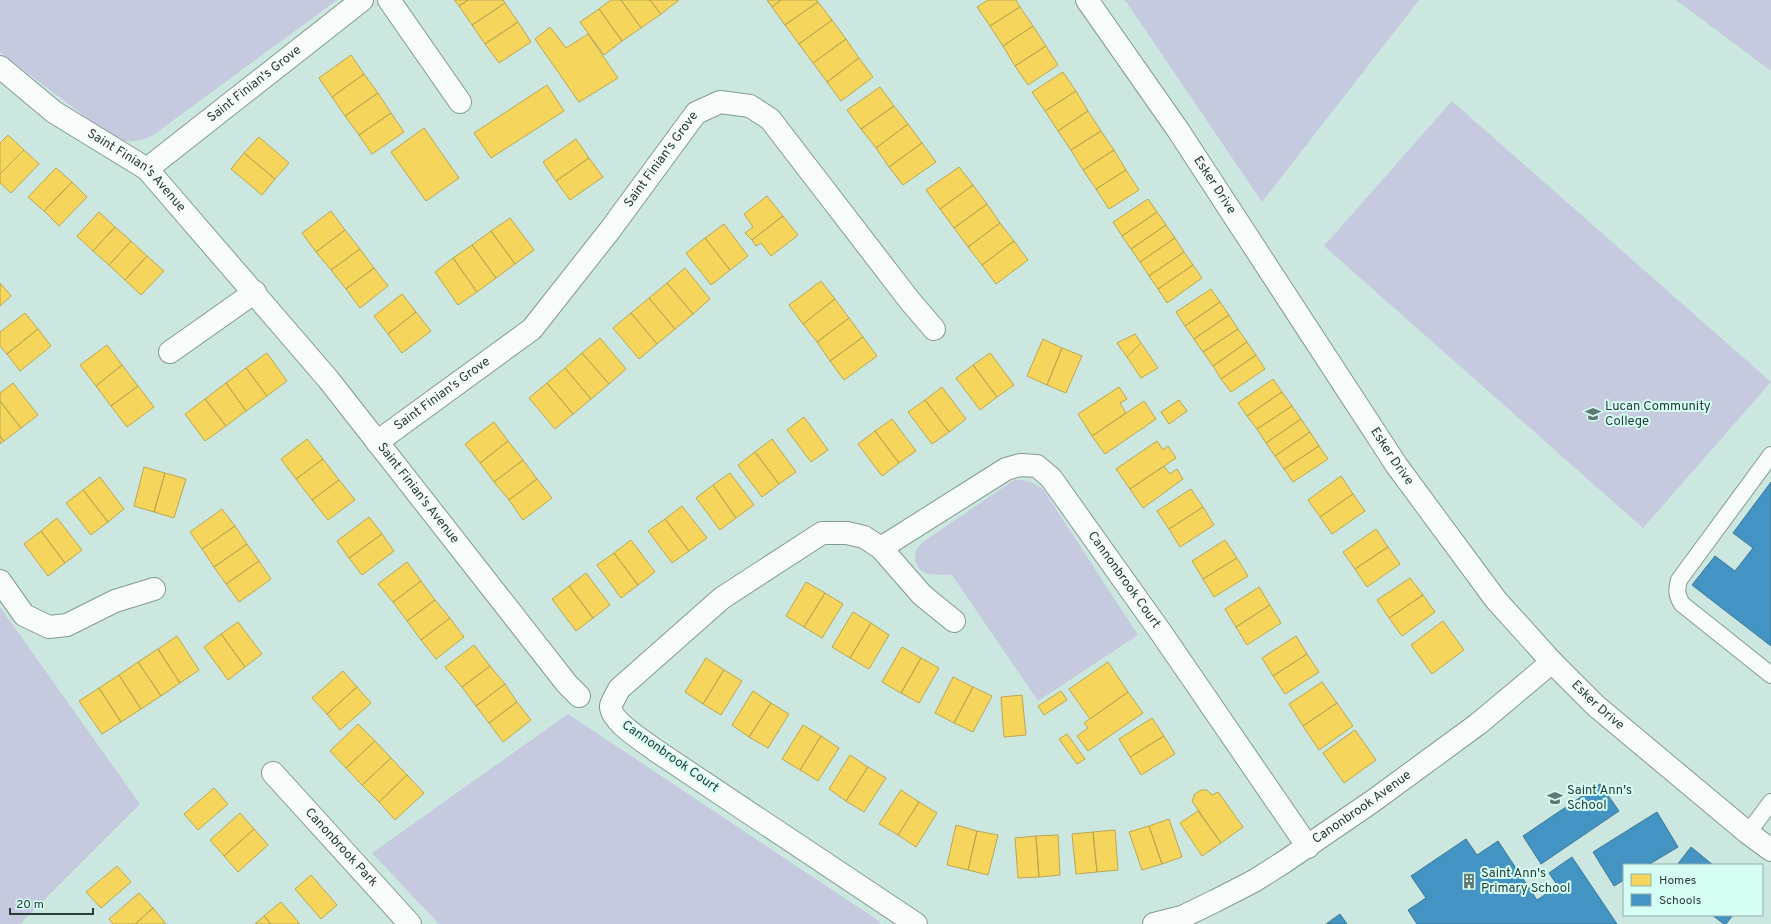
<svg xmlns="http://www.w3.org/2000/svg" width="1771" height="924" font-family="Overpass,sans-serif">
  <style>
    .green { fill: #c5cadf }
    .homes { fill: #f6d55c; stroke: #b8a751 }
    .schools { fill: #4393c3; stroke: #3b7999 }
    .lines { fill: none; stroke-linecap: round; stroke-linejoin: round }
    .service-casing { stroke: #849994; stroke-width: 18 }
    .minor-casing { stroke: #849994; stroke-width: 24 }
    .service { stroke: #f7fbfa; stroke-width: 16 }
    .minor { stroke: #f7fbfa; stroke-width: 22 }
    .labels { text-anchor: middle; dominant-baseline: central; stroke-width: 4; stroke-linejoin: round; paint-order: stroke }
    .street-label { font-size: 13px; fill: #293d38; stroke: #d5fdf3 }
    .poi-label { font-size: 13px; fill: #293d38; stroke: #d5fdf3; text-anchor: start }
  </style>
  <rect width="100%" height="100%" fill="#cce7e0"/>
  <!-- green -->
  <path class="green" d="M0 0H337L152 136C137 143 123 144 108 134L0 52Z
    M1125 0H1419L1262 202Z
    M1676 0H1771V71Z
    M1452 101 1771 382 1643 528 1324 246Z
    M1014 480C1026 479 1033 483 1043 489L1138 635 1038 701 952 575 928 574 920 570 915 561 916 550 923 542Z
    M0 607 140 804 20 924H0Z
    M568 714 879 921 881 924H439L372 853Z"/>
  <!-- homes -->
  <path class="homes" d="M454 0H468L459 6Z
    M468 0H503L505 3 472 25 459 6Z
    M611 0H621L641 28 622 41 599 9Z
    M621 0H650L661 14 641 28Z
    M650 0H679L661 14Z
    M767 0H781L772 7Z
    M781 0H817L818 2 785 25 772 7Z
    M988 0H1016L1020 7 990 26 977 7Z
    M818 2 832 20 799 44 785 25Z
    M505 3 518 22 485 44 472 25Z
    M1020 7 1033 26 1003 46 990 26Z
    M599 9 622 41 604 55 580 22Z
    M832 20 846 39 813 63 799 44Z
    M518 22 531 42 499 63 485 44Z
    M1033 26 1046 46 1015 66 1003 46Z
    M550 27 566 48 588 34 618 78 579 102 535 39Z
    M846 39 859 58 827 82 813 63Z
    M1046 46 1058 65 1028 85 1015 66Z
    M351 55 364 74 332 97 319 78Z
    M859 58 873 77 841 101 827 82Z
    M1063 72 1076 91 1045 111 1032 92Z
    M364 74 378 93 345 116 332 97Z
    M547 85 564 111 491 158 474 133Z
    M880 87 894 106 861 129 847 110Z
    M1076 91 1088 111 1058 131 1045 111Z
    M378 93 391 113 359 135 345 116Z
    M894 106 908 124 876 148 861 129Z
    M1088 111 1101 131 1071 150 1058 131Z
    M391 113 404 132 372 154 359 135Z
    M908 124 922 143 889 167 876 148Z
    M424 128 459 178 426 201 391 152Z
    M1101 131 1114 150 1083 170 1071 150Z
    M8 135 24 150 0 174V143Z
    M259 137 289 163 275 179 244 153Z
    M576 139 589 158 556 181 543 162Z
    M922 143 936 162 903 185 889 167Z
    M24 150 39 164 11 193 0 183V174Z
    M1114 150 1126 170 1096 189 1083 170Z
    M244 153 275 179 262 195 231 169Z
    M589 158 603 177 570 200 556 181Z
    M959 167 973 185 940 209 926 190Z
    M56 168 72 182 44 211 28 197Z
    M1126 170 1139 190 1109 209 1096 189Z
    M72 182 87 197 59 226 44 211Z
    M973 185 987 204 954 228 940 209Z
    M767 196 783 216 752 240 745 233 753 227 744 214Z
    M1148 199 1157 212 1122 236 1113 222Z
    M987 204 1000 223 968 247 954 228Z
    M331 211 345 230 316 252 302 233Z
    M99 212 115 227 93 251 77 236Z
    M1157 212 1166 225 1131 249 1122 236Z
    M783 216 798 235 771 256 761 243 756 246 752 240Z
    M510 218 534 250 515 264 491 231Z
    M1000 223 1014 241 982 265 968 247Z
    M724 224 748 256 730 270 705 238Z
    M1166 225 1175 238 1140 262 1131 249Z
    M115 227 131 241 109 265 93 251Z
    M345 230 360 249 331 270 316 252Z
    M491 231 515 264 496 278 472 245Z
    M705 238 730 270 711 285 686 253Z
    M1175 238 1184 252 1149 276 1140 262Z
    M131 241 147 256 125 280 109 265Z
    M1014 241 1028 260 996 284 982 265Z
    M472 245 496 278 477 292 453 258Z
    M360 249 374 268 346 289 331 270Z
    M1184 252 1193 265 1158 289 1149 276Z
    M147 256 164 271 141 295 125 280Z
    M453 258 477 292 458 305 435 272Z
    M1193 265 1202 278 1167 303 1158 289Z
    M374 268 388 286 360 308 346 289Z
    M685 268 710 299 693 314 667 283Z
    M821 281 835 299 803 324 789 305Z
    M0 283 11 296 0 306Z
    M667 283 693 314 675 329 649 298Z
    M1211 289 1220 302 1185 326 1176 312Z
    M402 294 416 312 388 334 374 316Z
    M649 298 675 329 657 344 631 313Z
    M835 299 849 318 817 342 803 324Z
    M1220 302 1229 315 1194 339 1185 326Z
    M416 312 431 331 402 353 388 334Z
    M25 313 38 329 7 354 0 346V332Z
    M631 313 657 344 639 359 613 328Z
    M1229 315 1238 329 1203 352 1194 339Z
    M849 318 863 337 830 361 817 342Z
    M38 329 51 346 20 371 7 354Z
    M1238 329 1247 342 1213 366 1203 352Z
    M1135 334 1141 343 1127 357 1117 343Z
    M863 337 877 356 844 380 830 361Z
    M600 338 626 369 609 384 582 353Z
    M1043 339 1062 348 1047 385 1027 376Z
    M1247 342 1256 355 1221 379 1213 366Z
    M1141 343 1158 368 1141 378 1127 357Z
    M107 345 122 365 96 386 80 365Z
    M1062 348 1082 356 1066 393 1047 385Z
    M267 353 287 381 267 396 246 368Z
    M582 353 609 384 591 399 565 368Z
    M990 353 1014 385 997 397 973 365Z
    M1256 355 1265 369 1231 392 1221 379Z
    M122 365 138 386 111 406 96 386Z
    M973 365 997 397 980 410 956 378Z
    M246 368 267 396 246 411 226 383Z
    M565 368 591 399 573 414 547 383Z
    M1273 379 1282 392 1247 416 1238 403Z
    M13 383 38 415 21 428 0 401V393Z
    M226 383 246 411 226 426 205 399Z
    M547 383 573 414 555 429 529 398Z
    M138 386 154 407 127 427 111 406Z
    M942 387 966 419 949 432 925 400Z
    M1119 387 1127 399 1120 403 1126 413 1092 436 1078 414Z
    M1282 392 1292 406 1257 429 1247 416Z
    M205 399 226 426 205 441 185 414Z
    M925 400 949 432 932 444 908 412Z
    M1179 400 1187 411 1169 424 1161 412Z
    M0 401 21 428 4 441 0 436Z
    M1144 401 1156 419 1105 454 1092 436Z
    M1292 406 1301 419 1266 443 1257 429Z
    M804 417 828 450 811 462 787 430Z
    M892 419 916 451 899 463 875 431Z
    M1301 419 1310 432 1275 456 1266 443Z
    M494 422 508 441 480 463 465 444Z
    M875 431 899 463 882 476 858 444Z
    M1310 432 1319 446 1284 469 1275 456Z
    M0 436 4 441 0 444Z
    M307 439 323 459 296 479 281 459Z
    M772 439 796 472 779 484 755 452Z
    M508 441 523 460 494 482 480 463Z
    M1157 441 1163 450 1168 446 1176 458 1130 489 1116 469Z
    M1319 446 1328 459 1293 482 1284 469Z
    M755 452 779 484 762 497 738 465Z
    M323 459 339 480 312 500 296 479Z
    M523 460 537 479 509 500 494 482Z
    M1164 466 1170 474 1177 469 1183 479 1143 508 1130 489Z
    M144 467 165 473 154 512 134 506Z
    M165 473 186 479 174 518 154 512Z
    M730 473 754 505 736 518 713 485Z
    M1341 476 1353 494 1320 517 1308 500Z
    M100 477 124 509 108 522 83 490Z
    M537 479 552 498 523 520 509 500Z
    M339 480 355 500 328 520 312 500Z
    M713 485 736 518 720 530 696 498Z
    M1191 489 1203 507 1169 529 1157 511Z
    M83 490 108 522 91 535 66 503Z
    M1353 494 1365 511 1332 534 1320 517Z
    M682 506 707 538 689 551 665 519Z
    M1203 507 1214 525 1180 547 1169 529Z
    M222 509 235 526 202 549 190 532Z
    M369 517 382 534 349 558 337 541Z
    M57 518 82 550 65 563 41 531Z
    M665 519 689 551 672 563 648 531Z
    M235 526 247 544 214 567 202 549Z
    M1376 529 1388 547 1355 569 1343 552Z
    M41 531 65 563 48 576 24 544Z
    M382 534 394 551 362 575 349 558Z
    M631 540 655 572 638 585 614 553Z
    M1225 540 1237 558 1203 579 1192 561Z
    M247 544 259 561 226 584 214 567Z
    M1388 547 1400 564 1367 587 1355 569Z
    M614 553 638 585 621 598 597 565Z
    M1237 558 1248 576 1214 597 1203 579Z
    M259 561 271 579 239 602 226 584Z
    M407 562 421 581 393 602 378 584Z
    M586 573 610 605 593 618 569 586Z
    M1410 578 1423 595 1389 618 1377 600Z
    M421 581 435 600 407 621 393 602Z
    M806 582 825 593 804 627 786 616Z
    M569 586 593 618 576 631 552 599Z
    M1259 587 1270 605 1236 627 1225 609Z
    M825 593 843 604 822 638 804 627Z
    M1423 595 1435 612 1402 636 1389 618Z
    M435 600 450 618 421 640 407 621Z
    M1270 605 1281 623 1247 645 1236 627Z
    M853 612 871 623 850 658 832 647Z
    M450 618 464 637 436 659 421 640Z
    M1443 621 1464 650 1432 674 1411 645Z
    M238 622 262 654 245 667 221 634Z
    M871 623 889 635 869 669 850 658Z
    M221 634 245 667 228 680 204 647Z
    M177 636 199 670 180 683 158 649Z
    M1296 636 1307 654 1273 676 1262 658Z
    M474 645 490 666 462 687 445 667Z
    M902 647 921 658 901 693 882 682Z
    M158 649 180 683 161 696 138 662Z
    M1307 654 1319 672 1285 694 1273 676Z
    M706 658 724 670 703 704 685 692Z
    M921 658 939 668 919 703 901 693Z
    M138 662 161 696 141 709 119 675Z
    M1108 662 1128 692 1090 719 1069 689Z
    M490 666 505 684 476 706 462 687Z
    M724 670 742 681 721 715 703 704Z
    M343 671 357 687 327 714 312 698Z
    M119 675 141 709 121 722 99 688Z
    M953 677 973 687 954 723 935 713Z
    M1322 682 1337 703 1303 726 1289 704Z
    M505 684 517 702 489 723 476 706Z
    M357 687 371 703 340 730 327 714Z
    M973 687 992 696 973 732 954 723Z
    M99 688 121 722 102 734 79 701Z
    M753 691 771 703 749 737 732 725Z
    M1061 691 1067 700 1044 715 1038 706Z
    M1128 692 1143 713 1088 751 1077 736 1088 728 1084 723Z
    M1022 695 1026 735 1004 737 1001 697Z
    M517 702 531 720 503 742 489 723Z
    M771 703 789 714 768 748 749 737Z
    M1337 703 1353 726 1319 750 1303 726Z
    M1152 718 1164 736 1130 757 1119 739Z
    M358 724 375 741 346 768 330 751Z
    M803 725 821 736 800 770 782 759Z
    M1355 730 1376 760 1344 783 1323 753Z
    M1067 734 1085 759 1077 764 1059 739Z
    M821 736 839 748 818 781 800 770Z
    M1164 736 1175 754 1141 775 1130 757Z
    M375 741 391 758 362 785 346 768Z
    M850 755 868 767 846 801 829 789Z
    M391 758 407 775 379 802 362 785Z
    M868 767 886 778 864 812 846 801Z
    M407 775 424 793 395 820 379 802Z
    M214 788 228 804 198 830 184 814Z
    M901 790 919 802 898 835 879 824Z
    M1201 790H1207L1212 795 1218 792 1243 827 1221 843 1192 801 1195 794Z
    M919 802 937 813 916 847 898 835Z
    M1198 811 1221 843 1202 856 1180 823Z
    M240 813 254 829 224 856 210 840Z
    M1169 819 1182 857 1162 864 1149 826Z
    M956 825 977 831 968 870 947 865Z
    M1149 826 1162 864 1142 870 1129 832Z
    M254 829 268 845 238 872 224 856Z
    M1115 830 1118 870 1097 872 1093 832Z
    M977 831 998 835 988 875 968 870Z
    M1093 832 1097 872 1076 874 1072 834Z
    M1058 835 1060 875 1039 877 1036 836Z
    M1036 836 1039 877 1018 878 1015 838Z
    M117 866 131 882 101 908 86 892Z
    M311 875 337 905 321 919 295 889Z
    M139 893 153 908 135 924H113L109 919Z
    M281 902 300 924H271L264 916Z
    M153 908 166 924H135Z
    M264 916 271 924H255Z"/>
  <!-- schools -->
  <path class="schools" d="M1771 482V646L1692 585 1715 556 1735 571 1753 548 1733 533Z
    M1600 784 1619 811 1541 864 1523 836Z
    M1657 812 1678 847 1648 865H1624V880L1614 886 1593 852Z
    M1466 839 1477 855 1498 841 1537 900 1558 886 1549 873 1572 857 1617 924H1417L1408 910 1426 898 1411 876Z
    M1691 847 1713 865H1677Z
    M1340 914 1347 924H1326Z
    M1712 915H1733L1726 924H1724Z"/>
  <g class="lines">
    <defs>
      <path id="service" d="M1771 455 1679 580C1676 590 1677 596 1682 604L1771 675
        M1748 833 1771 802"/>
      <g id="minor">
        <path d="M389 0 460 102"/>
        <path id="s1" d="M1087 0 1178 130 1397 466 1496 600 1552 662 1596 706 1748 833 1771 850"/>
        <path id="s2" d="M0 67 54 112 147 169 328 379 567 684 579 696"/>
        <path id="s3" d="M147 169 362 0"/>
        <path d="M170 352 255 292"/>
        <path id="s4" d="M377 442 532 329 610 230 696 113 720 102 750 106 770 119 910 301 934 329"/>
        <path d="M881 548 922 595 954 621"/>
        <path d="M0 581 24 615 49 627 67 625 115 601 154 589"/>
        <path id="s5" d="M273 773 410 924"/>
        <path id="s6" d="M916 924 655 750C645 742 610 721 611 706 612 701 617 694 619 689L722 598 822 533H847L864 537 881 548 1006 469 1020 465 1037 466 1051 478 1162 634 1308 847"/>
        <path id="s7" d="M1154 924 1182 917 1215 901 1254 881 1284 862 1373 801 1478 724 1552 662"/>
      </g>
    </defs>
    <!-- service casing -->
    <use href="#service" class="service-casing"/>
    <!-- minor casing -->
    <use href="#minor" class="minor-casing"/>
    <!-- service -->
    <use href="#service" class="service"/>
    <!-- minor -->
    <use href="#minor" class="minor"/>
  </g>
  <!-- icons -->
  <defs>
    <symbol id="school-bare" viewBox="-9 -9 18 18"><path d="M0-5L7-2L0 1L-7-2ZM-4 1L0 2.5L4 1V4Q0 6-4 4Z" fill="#627873" stroke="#d5fdf3" stroke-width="2.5" paint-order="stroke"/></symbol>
    <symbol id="building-bare" viewBox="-9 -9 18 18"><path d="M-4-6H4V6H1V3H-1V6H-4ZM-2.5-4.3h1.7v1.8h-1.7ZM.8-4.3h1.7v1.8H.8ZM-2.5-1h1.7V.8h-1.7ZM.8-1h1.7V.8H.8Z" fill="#627873" stroke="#d5fdf3" stroke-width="2.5" paint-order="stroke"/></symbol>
  </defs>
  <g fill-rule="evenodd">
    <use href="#school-bare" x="1582" y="403" width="22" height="22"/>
    <use href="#school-bare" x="1544" y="787" width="22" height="22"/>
    <use href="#building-bare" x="1458" y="870" width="22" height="22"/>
  </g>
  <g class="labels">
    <!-- street labels -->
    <g class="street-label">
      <text stroke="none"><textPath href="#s3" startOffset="137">Saint Finian's Grove</textPath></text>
      <text stroke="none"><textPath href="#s4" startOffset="405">Saint Finian's Grove</textPath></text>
      <text stroke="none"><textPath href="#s2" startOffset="172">Saint Finian's Avenue</textPath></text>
      <text stroke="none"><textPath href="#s1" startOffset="225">Esker Drive</textPath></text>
      <text stroke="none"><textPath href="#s4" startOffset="81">Saint Finian's Grove</textPath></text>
      <text stroke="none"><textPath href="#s1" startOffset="549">Esker Drive</textPath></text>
      <text stroke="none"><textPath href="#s2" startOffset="602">Saint Finian's Avenue</textPath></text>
      <text stroke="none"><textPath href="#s6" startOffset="1039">Cannonbrook Court</textPath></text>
      <text stroke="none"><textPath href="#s1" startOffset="873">Esker Drive</textPath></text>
      <text transform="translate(670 757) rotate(35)">Cannonbrook Court</text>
      <text stroke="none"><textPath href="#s7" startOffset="240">Canonbrook Avenue</textPath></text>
      <text stroke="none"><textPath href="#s5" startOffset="101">Canonbrook Park</textPath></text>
    </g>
    <!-- poi labels -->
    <g class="poi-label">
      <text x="1605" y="407">Lucan Community<tspan x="1605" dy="15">College</tspan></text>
      <text x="1567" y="791">Saint Ann's<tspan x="1567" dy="15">School</tspan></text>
      <text x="1481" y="874">Saint Ann's<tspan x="1481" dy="15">Primary School</tspan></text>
    </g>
  </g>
  <!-- legend -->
  <rect x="1623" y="864" width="140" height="52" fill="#d5fdf3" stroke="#90b0a8"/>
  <rect x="1631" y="874" width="20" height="12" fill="#f6d55c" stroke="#90b0a8"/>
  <text x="1659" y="884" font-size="12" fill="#293d38">Homes</text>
  <rect x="1631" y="894" width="20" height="12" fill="#4393c3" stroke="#90b0a8"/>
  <text x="1659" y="904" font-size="12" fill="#293d38">Schools</text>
  <!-- scale -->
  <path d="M10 908v6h83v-6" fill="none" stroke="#293d38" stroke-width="2"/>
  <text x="16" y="908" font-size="12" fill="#293d38" stroke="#d5fdf3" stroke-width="3" paint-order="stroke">20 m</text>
</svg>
